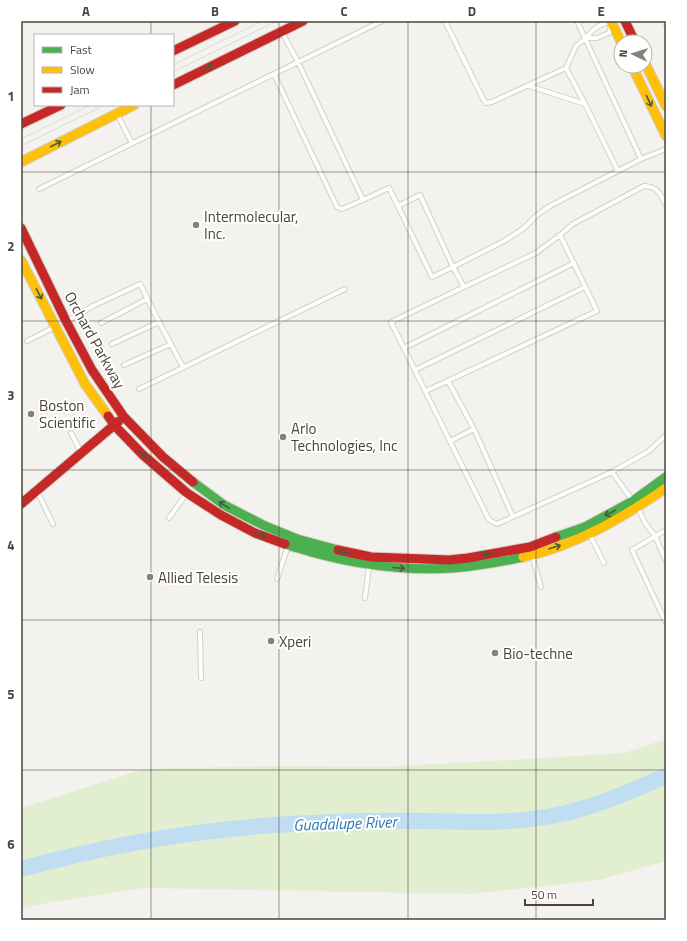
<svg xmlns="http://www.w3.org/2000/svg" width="687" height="941" font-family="'Titillium Web',sans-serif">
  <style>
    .green { fill: #e1eecf }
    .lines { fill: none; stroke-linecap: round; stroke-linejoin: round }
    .river { stroke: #c0ddf1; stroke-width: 16 }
    .lane-casing { stroke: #d2d0cb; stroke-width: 6 }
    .fast-casing { stroke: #d3cfc5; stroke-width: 11 }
    .slow-casing { stroke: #d3cfc5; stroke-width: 11 }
    .jam-casing { stroke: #d3cfc5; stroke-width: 11 }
    .lane { stroke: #fdfdfc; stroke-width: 4 }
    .fast { stroke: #4caf50; stroke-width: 9 }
    .slow { stroke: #ffc107; stroke-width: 9 }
    .jam { stroke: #c62828; stroke-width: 9 }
    .tram { stroke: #dbdbda; stroke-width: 1 }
    .oneway { stroke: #4b593e }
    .grid { fill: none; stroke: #4b4439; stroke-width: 1; stroke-opacity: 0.55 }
    .poi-dot { fill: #868178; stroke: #fff; stroke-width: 1.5 }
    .labels { text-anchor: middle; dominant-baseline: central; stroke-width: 4; stroke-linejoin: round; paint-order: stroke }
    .poi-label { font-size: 15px; fill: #4b4439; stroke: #fff; text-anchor: start }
    .street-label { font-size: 15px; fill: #4b4439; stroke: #fff }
    .water-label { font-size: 16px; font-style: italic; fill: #2e7ab2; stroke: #fff }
    .neatline { fill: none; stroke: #4b4439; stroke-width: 1.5 }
    .grid-label { font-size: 13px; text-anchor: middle; font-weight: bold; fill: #4b4439 }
  </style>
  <rect width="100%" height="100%" fill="#f4f2ee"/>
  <!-- green -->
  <path class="green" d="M666 739V861L599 880 470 894 144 888 51 902 21 909V808L144 769 278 766 380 767 511 760 624 753Z"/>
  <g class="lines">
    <!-- river -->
    <path class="river" d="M21 869C115 843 213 827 310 823 349 821 387 820 426 821 468 822 510 824 551 816 591 809 629 792 666 776"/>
    <defs>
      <path id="lane" d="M445 21 483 99 486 103 492 102 566 68 576 46 586 38
        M577 21 641 159 550 206 537 215 524 228 506 240 453 267 464 287 391 322 489 520 497 524 612 472 632 500
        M664 21 666 25
        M612 22 609 33 597 38H586C594 28 599 24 612 22Z
        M283 34 298 62 363 200 389 188 398 206 420 195 453 267 432 277 398 206
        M566 68 585 104
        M274 74 337 207 342 209 363 200
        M529 86 585 104 618 171
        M118 116 132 143
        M641 159 666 149
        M39 189 382 21
        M464 287 536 253 560 235 573 224 644 186C659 187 660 194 666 205
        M67 321 93 306 140 284 159 322 183 367
        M101 323 147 299
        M27 341 55 327
        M112 344 159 322
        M404 348 574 263
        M124 365 171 344
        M415 370 585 287
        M448 381 475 431 513 517
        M139 389 345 289
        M426 391 597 311 560 235
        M71 433 81 452
        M450 441 474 429
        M612 472 649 451 666 435
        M37 491 53 524
        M638 508 645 523 655 536 666 561
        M169 518 187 493
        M666 530 632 550 666 623
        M590 535 604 563
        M532 555 541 587
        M277 579 288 546
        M365 598 369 566
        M200 632 201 678"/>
      <path id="fast" d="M193 482 224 505 265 526 297 539 338 550
        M556 537 585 527 633 501 666 477
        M285 544C293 547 303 549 311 552 358 565 405 571 453 568 477 566 500 562 523 557"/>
      <path id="slow" d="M611 21 621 42
        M645 63 666 106
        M632 66 666 136
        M21 162 134 105
        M21 260 85 384 108 416
        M523 557C575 546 622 518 666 488"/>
      <path id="jam" d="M625 21 635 42
        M173 51 235 21
        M173 85 303 21
        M21 124 61 105
        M21 228 66 321 92 370 124 417 163 457 193 482
        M108 416 115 426 143 455 187 493 221 515 255 533 285 544
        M21 504 119 421
        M338 550 371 557 449 560 468 558 530 547 556 537"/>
    </defs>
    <!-- lane casing -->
    <use href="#lane" class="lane-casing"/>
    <!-- fast casing -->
    <use href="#fast" class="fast-casing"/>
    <!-- slow casing -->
    <use href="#slow" class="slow-casing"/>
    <!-- jam casing -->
    <use href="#jam" class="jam-casing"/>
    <!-- lane -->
    <use href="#lane" class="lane"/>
    <!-- fast -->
    <use href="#fast" class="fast"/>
    <!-- slow -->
    <use href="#slow" class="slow"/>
    <!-- jam -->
    <use href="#jam" class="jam"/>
    <!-- tram -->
    <path class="tram" d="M173 65 262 21
      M173 72 277 21
      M21 139 90 105
      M21 146 105 105"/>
  </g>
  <!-- one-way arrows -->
  <defs><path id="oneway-shaft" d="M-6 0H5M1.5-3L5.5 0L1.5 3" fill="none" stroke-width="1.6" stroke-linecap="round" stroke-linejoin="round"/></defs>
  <g class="oneway">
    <use href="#oneway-shaft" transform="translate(208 68) rotate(-26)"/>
    <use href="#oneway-shaft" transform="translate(649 101) rotate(65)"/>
    <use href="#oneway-shaft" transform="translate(56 144) rotate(-27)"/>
    <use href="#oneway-shaft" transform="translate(39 294) rotate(63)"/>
    <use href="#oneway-shaft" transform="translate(142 454) rotate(44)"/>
    <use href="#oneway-shaft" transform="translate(224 505) rotate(-148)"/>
    <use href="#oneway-shaft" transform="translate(610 513) rotate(152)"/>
    <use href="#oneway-shaft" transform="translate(260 535) rotate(22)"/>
    <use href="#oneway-shaft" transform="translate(555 547) rotate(-17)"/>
    <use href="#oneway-shaft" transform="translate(344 552) rotate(-170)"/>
    <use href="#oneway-shaft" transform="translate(488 554) rotate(170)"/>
    <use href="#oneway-shaft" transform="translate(399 568) rotate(5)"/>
  </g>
  <!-- grid -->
  <path class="grid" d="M151 21V35M279 21V920M408 21V920M536 21V920M151 105V920M21 172H666M21 321H666M21 470H666M21 620H666M21 770H666"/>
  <!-- markers -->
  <g class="poi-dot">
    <circle cx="196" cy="225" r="4"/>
    <circle cx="31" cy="414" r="4"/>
    <circle cx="283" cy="437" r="4"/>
    <circle cx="150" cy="577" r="4"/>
    <circle cx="271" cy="641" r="4"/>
    <circle cx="495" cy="653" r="4"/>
  </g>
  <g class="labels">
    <!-- poi labels -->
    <g class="poi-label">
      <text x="204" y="216">Intermolecular,<tspan x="204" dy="17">Inc.</tspan></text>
      <text x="39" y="405">Boston<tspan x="39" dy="17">Scientific</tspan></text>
      <text x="291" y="428">Arlo<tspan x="291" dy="17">Technologies, Inc</tspan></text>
      <text x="158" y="577">Allied Telesis</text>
      <text x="279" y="641">Xperi</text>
      <text x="503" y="653">Bio-techne</text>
    </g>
    <!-- street labels -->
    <g class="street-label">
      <text transform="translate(95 340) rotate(61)">Orchard Parkway</text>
    </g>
    <!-- water labels -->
    <g class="water-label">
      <text transform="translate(345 823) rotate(-2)">Guadalupe River</text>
    </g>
  </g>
  <!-- border -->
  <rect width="687" height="941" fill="none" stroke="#ffffff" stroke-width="44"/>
  <!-- legend -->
  <rect x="34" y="34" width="140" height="72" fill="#ffffff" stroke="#b7b4b0"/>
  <rect x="42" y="47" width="20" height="6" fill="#4caf50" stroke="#b7b4b0"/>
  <text x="70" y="54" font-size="12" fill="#4b4439">Fast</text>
  <rect x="42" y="67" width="20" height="6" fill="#ffc107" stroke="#b7b4b0"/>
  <text x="70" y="74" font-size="12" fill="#4b4439">Slow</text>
  <rect x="42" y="87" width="20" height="6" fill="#c62828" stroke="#b7b4b0"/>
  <text x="70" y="94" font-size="12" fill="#4b4439">Jam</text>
  <!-- north arrow -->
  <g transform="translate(633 54) rotate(274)"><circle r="19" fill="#ffffff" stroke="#b7b4b0"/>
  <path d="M0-3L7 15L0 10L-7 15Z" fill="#868178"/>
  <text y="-6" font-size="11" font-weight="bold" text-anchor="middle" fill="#4b4439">N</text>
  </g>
  <!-- scale -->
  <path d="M525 899v6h68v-6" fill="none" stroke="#4b4439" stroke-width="2"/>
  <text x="531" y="899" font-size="12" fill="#4b4439" stroke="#ffffff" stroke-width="3" paint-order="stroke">50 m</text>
  <rect x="22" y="22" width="643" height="897" class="neatline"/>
  <g class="grid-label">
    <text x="86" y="16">A</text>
    <text x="215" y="16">B</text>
    <text x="344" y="16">C</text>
    <text x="472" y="16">D</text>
    <text x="601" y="16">E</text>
    <text x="11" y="101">1</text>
    <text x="11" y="251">2</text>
    <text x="11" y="400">3</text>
    <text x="11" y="550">4</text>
    <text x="11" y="699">5</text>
    <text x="11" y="849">6</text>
  </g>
</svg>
